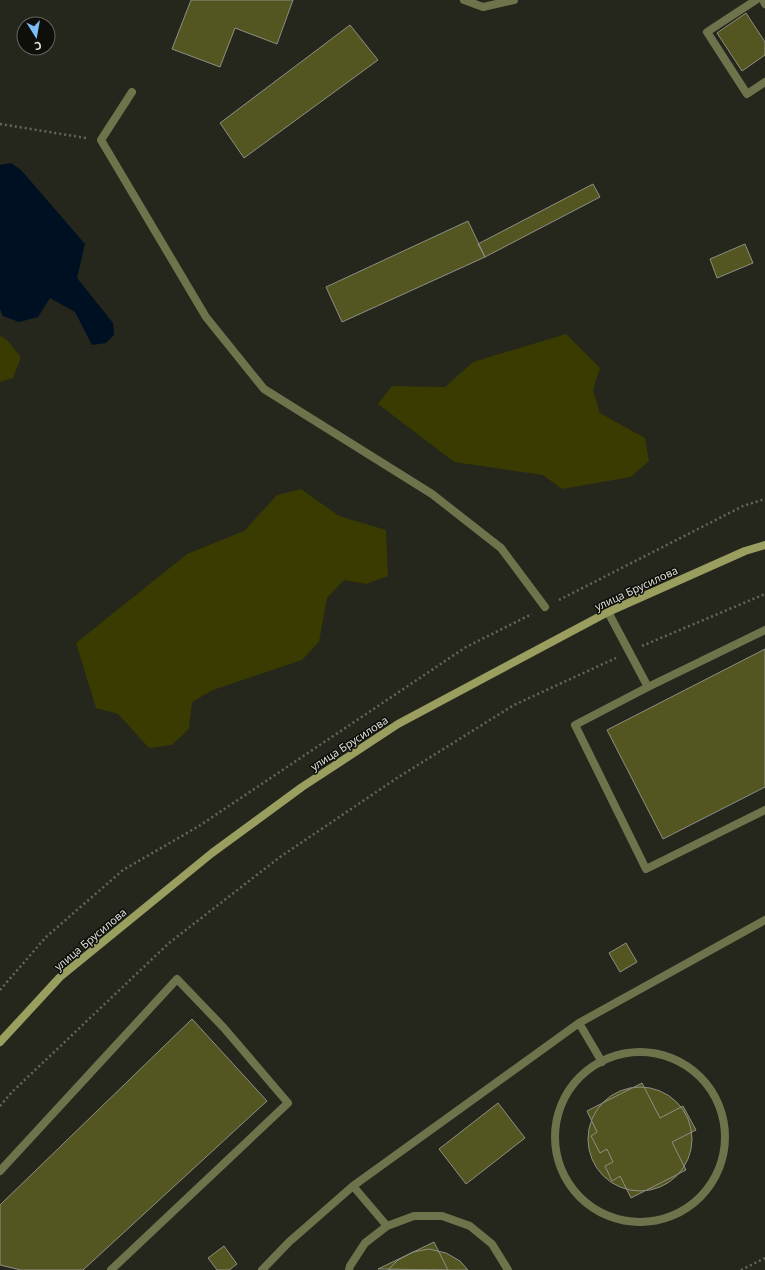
<svg xmlns="http://www.w3.org/2000/svg" width="765" height="1270" font-family="'Noto Sans',sans-serif">
  <style>
    .green { fill: #393b01 }
    .water { fill: #001023 }
    .building { fill: #535621; stroke: #8e8f83 }
    .lines { fill: none; stroke-linecap: round; stroke-linejoin: round }
    .path { stroke: #66665e; stroke-width: 2.5; stroke-dasharray: 2 3; stroke-linecap: butt }
    .lane { stroke: #6f734c; stroke-width: 8 }
    .secondary { stroke: #9a9f5f; stroke-width: 8 }
    .labels { text-anchor: middle; dominant-baseline: central; stroke-width: 3; stroke-linejoin: round; paint-order: stroke }
    .street-label { font-size: 11px; fill: #dfdfd9; stroke: #0e0e0a }
  </style>
  <rect width="100%" height="100%" fill="#25261c"/>
  <!-- green -->
  <path class="green" d="M566 334 600 368 593 390 600 413 645 438 649 461 631 477 562 489 543 475 454 462 378 404 392 386 445 387 473 362Z
    M0 336 6 339 21 357 13 378 0 382Z
    M301 489 339 516 386 530 388 576 366 584 344 580 327 598 319 642 302 660 213 690 192 702 189 729 172 745 149 748 118 714 96 708 76 643 187 554 244 531 277 495Z"/>
  <!-- water -->
  <path class="water" d="M11 163 21 170 85 244 77 278 113 323 114 335 106 343 92 345 75 312 50 298 38 317 19 322 3 316 0 309V165Z"/>
  <!-- building -->
  <path class="building" d="M191 0H293L277 44 235 28 220 67 172 49Z
    M746 13 765 42V55L742 71 717 33Z
    M350 25 378 60 244 158 220 123Z
    M593 184 600 197 485 257 478 244Z
    M468 221 485 257 342 322 326 287Z
    M745 244 753 263 717 278 710 259Z
    M765 649V787L663 839 607 730Z
    M626 943 637 962 620 972 609 953Z
    M192 1019 267 1101 83 1270H21L0 1265V1205Z
    M642 1083 660 1118 683 1106 696 1130 672 1142 686 1170 631 1198 620 1176 612 1181 605 1166 613 1162 607 1149 600 1153 591 1136 597 1132 587 1111Z
    M588 1139a52 52 0 1 1 104 0a52 52 0 1 1-104 0Z
    M498 1103 525 1138 466 1184 439 1149Z
    M434 1242 448 1270 378 1269Z
    M224 1246 237 1264 229 1270H217L208 1258Z
    M429 1249 446 1253 460 1261 468 1270H388L398 1260 413 1252Z"/>
  <g class="lines">
    <!-- path -->
    <path class="path" d="M0 124 86 138
      M559 600 743 506 765 499
      M642 646 765 594
      M0 990 46 937 123 870 199 826 466 647 532 614
      M0 1106 12 1092 169 943 280 857 397 778 514 705 616 658
      M741 1270 765 1258"/>
    <!-- lane -->
    <path class="lane" d="M464 0 483 7 514 0
      M756 0 707 32 747 94 765 82
      M763 0 765 4
      M132 92 101 140 206 317 264 389 432 494 501 548 545 607
      M608 612 648 687
      M765 630 648 687 575 725 646 869 765 810
      M579 1023 602 1062
      M555 1137a85 85 0 1 1 170 0a85 85 0 1 1-170 0Z
      M0 1171 177 979 224 1028 288 1103 111 1270
      M353 1186 387 1226
      M262 1270 289 1242 353 1186 579 1023 765 920
      M349 1270 350 1266 365 1243 387 1226 414 1216H442L470 1226 492 1244 508 1270"/>
    <!-- secondary -->
    <path class="secondary" d="M0 1042 60 977 212 853 302 787 398 724 608 612 745 551 765 545"/>
  </g>
  <g class="labels">
    <!-- street labels -->
    <g class="street-label">
      <text transform="translate(636 588) rotate(-25)">улица Брусилова</text>
      <text transform="translate(349 743) rotate(-33)">улица Брусилова</text>
      <text transform="translate(90 939) rotate(-40)">улица Брусилова</text>
    </g>
  </g>
  <!-- north arrow -->
  <g transform="translate(36 36) rotate(169)"><circle r="19" fill="#0e0e0a" stroke="#62625d"/>
  <path d="M0-3L7 15L0 10L-7 15Z" fill="#7bbef8"/>
  <text y="-6" font-size="11" font-weight="bold" text-anchor="middle" fill="#dfdfd9">С</text>
  </g>
</svg>
